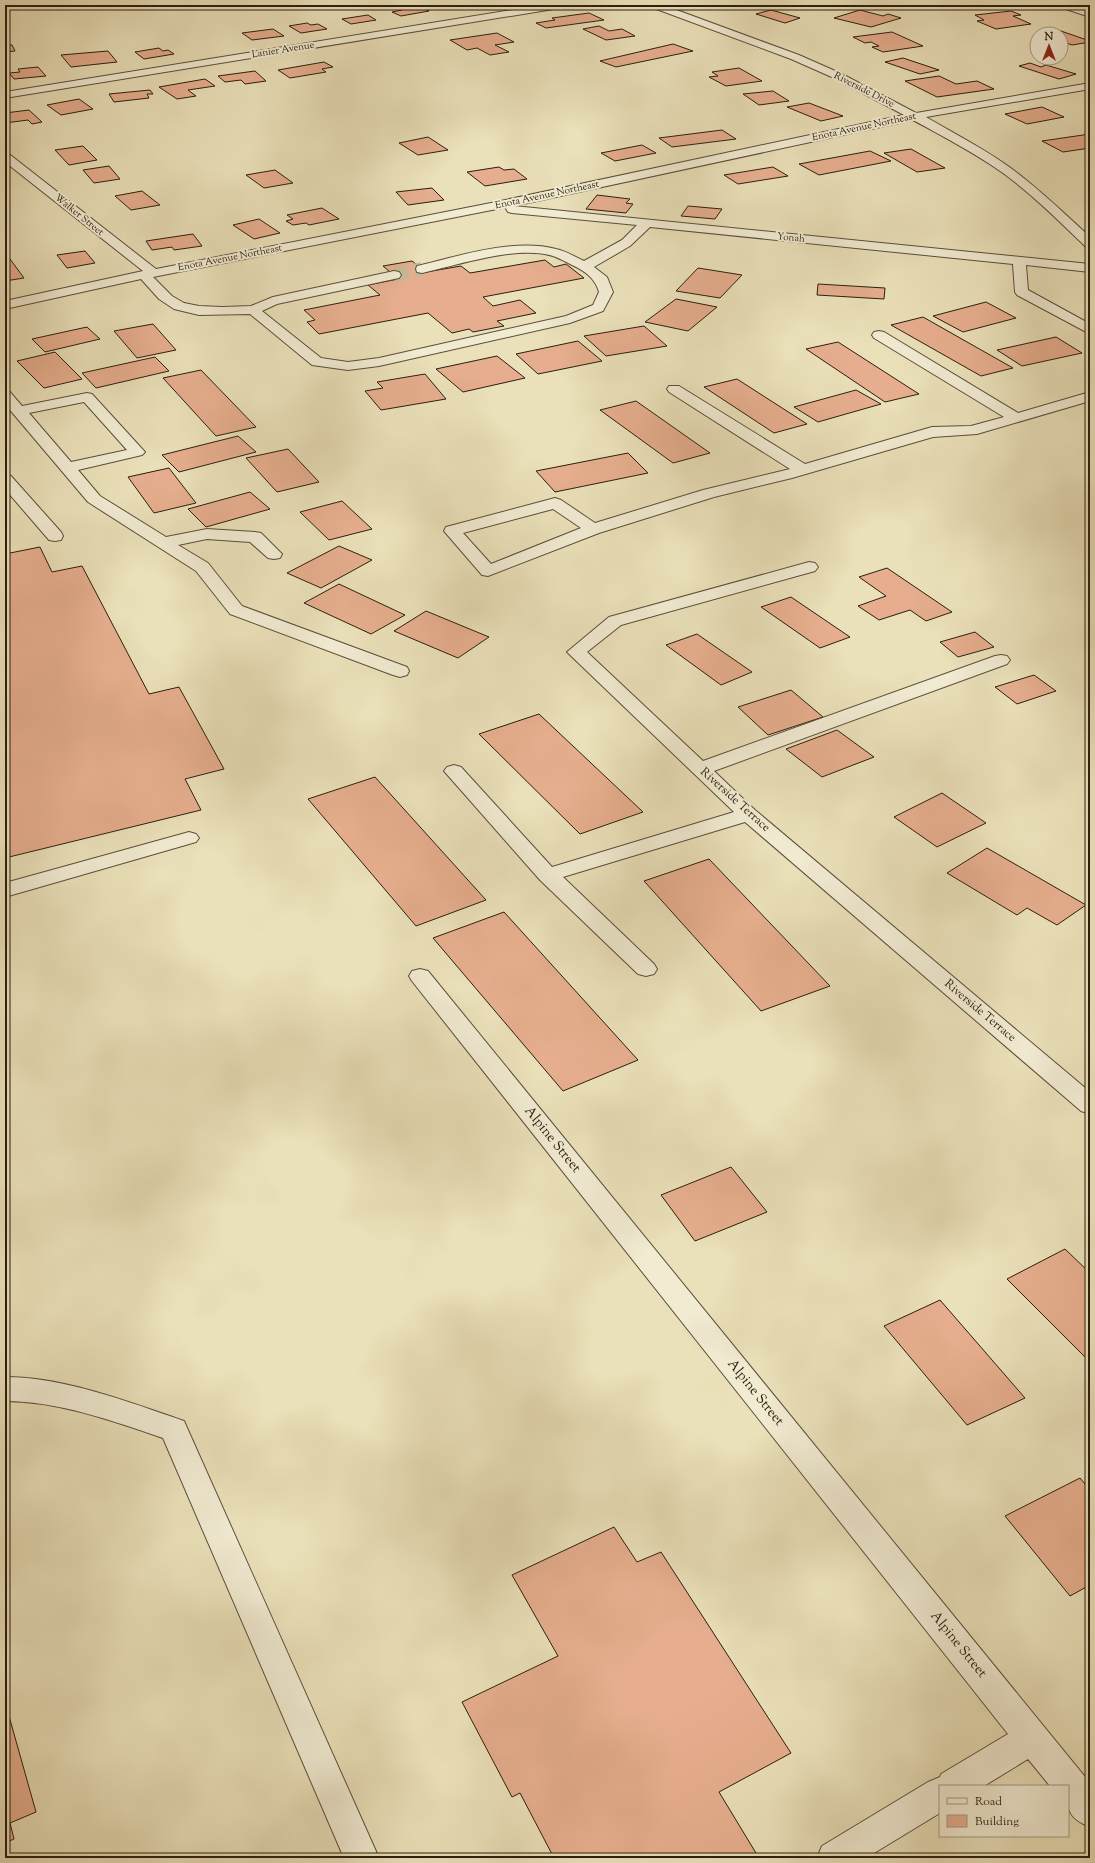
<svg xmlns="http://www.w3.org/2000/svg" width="1095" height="1863" font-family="'Sorts Mill Goudy',serif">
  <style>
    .building { fill: #e6ae8e; stroke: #2b1e0e }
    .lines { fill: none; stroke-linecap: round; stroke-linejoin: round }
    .minor-tunnel { stroke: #c4b997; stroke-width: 14; stroke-dasharray: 14 7; stroke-linecap: butt }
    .minor-casing { stroke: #5b4e39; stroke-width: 2 }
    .minor { fill: #f1ebd2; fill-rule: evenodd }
    .labels { text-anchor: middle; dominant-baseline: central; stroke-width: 4; stroke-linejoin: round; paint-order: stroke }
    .far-street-label { font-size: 10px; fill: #2b1e0e; stroke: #f1ebd2 }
    .street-label { font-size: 12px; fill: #2b1e0e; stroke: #f1ebd2 }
    .near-street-label { font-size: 14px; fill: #2b1e0e; stroke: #f1ebd2 }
  </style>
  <rect width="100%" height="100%" fill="#eae0b9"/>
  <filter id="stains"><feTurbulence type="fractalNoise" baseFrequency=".005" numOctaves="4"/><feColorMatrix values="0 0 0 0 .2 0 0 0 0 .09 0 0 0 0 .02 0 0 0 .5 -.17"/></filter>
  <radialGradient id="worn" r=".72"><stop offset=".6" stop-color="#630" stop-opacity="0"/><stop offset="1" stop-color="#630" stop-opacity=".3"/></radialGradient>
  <!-- building -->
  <path class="building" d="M405 5H415L429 11 401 16 392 12 402 10 394 7Z
    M949 5H992L971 8 964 5 953 7Z
    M771 10 800 18 785 23 756 14Z
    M860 10 883 16 888 14 901 18 871 27 834 18Z
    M1011 11 1021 15 1013 16 1031 24 996 29 977 21 984 20 975 15Z
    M589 13 604 20 546 28 536 23 555 20 552 18Z
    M368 15 376 20 351 24 342 19Z
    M307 23 311 25 318 24 327 29 301 33 289 26Z
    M599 26 609 31 622 29 635 36 606 40 583 29Z
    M273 29 284 36 252 40 242 33Z
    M1058 30 1090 41V42L1072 45 1061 41V34L1040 33Z
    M892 32 923 46 883 52 872 47 879 46 871 42 865 43 853 37Z
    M497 33 514 42 495 45 509 52 490 55 477 48 467 50 450 40Z
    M673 44 693 51 616 67 600 61Z
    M5 45H12L15 51 5 52Z
    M159 48 163 51 168 50 174 54 144 59 135 52Z
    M108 51 117 62 71 67 61 55Z
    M903 58 939 70 920 74 885 62Z
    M324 62 333 67 322 69 326 72 290 78 278 70Z
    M1030 63 1041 67 1046 65 1076 74 1059 79 1019 66Z
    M38 67 46 76 14 79 9 73 20 72 18 69Z
    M739 68 762 81 726 86 709 77 718 76 712 72Z
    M255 71 266 81 245 84 241 80 225 82 218 76Z
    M939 76 956 84 977 81 994 89 937 97 905 81Z
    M205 79 215 86 188 90 196 96 177 99 159 87Z
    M150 90 153 94H147L149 98 114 102 109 94Z
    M773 91 789 101 759 105 743 94Z
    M79 99 93 109 61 115 47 105Z
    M809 103 843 116 821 121 787 107Z
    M1042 107 1064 117 1027 124 1005 114Z
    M29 110 42 122 32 124 28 120 5 123V113Z
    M722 130 736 139 672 147 659 138Z
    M1090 134V148L1063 152 1042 141Z
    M428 137 448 150 418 155 399 143Z
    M642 145 656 153 615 161 601 153Z
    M83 146 97 160 69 165 55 150Z
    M911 149 945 168 917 172 884 153Z
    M870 151 891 161 819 175 799 164Z
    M109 166 120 179 94 183 83 170Z
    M499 167 504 170 514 169 527 179 485 186 467 172Z
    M773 167 788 176 738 184 724 175Z
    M275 170 293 183 264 188 246 175Z
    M432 188 444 200 408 205 396 192Z
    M142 191 160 205 131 210 115 196Z
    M597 195 630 199 626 203 633 204 626 213 586 209Z
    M688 206 722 209 715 219 681 216Z
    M322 208 339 219 309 225 306 223 293 225 286 221 293 219 287 215Z
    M259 219 280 233 254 239 233 225Z
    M193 234 202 246 174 250 172 247 152 250 146 241Z
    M85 251 95 263 67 268 57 255Z
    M10 259 24 278 5 281V260Z
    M545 260 554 267 566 264 584 278 483 297 493 306 520 300 536 313 497 321 504 326 473 332 469 329 452 333 428 313 319 334 307 322 315 320 304 310 380 295 368 285 398 279 383 266 412 261 426 272 461 266 470 273Z
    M698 268 742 275 720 298 676 291Z
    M818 284 885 288 884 299 817 295Z
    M676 299 717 307 688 331 645 322Z
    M986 302 1016 318 963 332 933 316Z
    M923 317 1013 368 981 376 891 325Z
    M153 324 176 350 137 358 114 331Z
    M644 326 667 346 606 356 584 336Z
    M87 327 100 339 45 352 32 339Z
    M1056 337 1082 353 1022 366 997 350Z
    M578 341 602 361 538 374 516 354Z
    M838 342 919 394 885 402 806 349Z
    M55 352 82 379 44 388 17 361Z
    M497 356 525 378 463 392 436 369Z
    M155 357 169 371 96 388 82 373Z
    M201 370 256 427 216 436 163 378Z
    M425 374 446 399 381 410 365 391 383 388 377 382Z
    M737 379 807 424 774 433 704 387Z
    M856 390 881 404 818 422 794 407Z
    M636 401 710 453 673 463 600 410Z
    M238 436 256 452 179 472 162 455Z
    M288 449 319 482 277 492 246 458Z
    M628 453 648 473 555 492 536 471Z
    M169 468 196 503 154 513 128 477Z
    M250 492 270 509 206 527 188 509Z
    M342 501 372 529 329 540 300 512Z
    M339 546 372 560 321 588 287 573Z
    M40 547 52 572 82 566 149 694 179 687 224 769 185 779 201 810 5 858V554Z
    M887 568 952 612 926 621 910 610 879 620 858 606 886 596 859 577Z
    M339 584 405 615 371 634 304 603Z
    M791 597 850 637 820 648 761 607Z
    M426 611 489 637 458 658 394 631Z
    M975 632 994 647 958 657 940 642Z
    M697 634 752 672 721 685 666 645Z
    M1034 675 1056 691 1017 704 995 687Z
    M791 690 823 717 768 735 738 707Z
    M539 714 643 812 580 834 479 734Z
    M837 730 874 757 822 777 786 749Z
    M375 777 486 900 416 926 308 799Z
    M942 793 986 823 937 847 894 817Z
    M987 848 1086 905 1057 925 1027 908 1017 915 947 873Z
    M709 859 830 986 761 1011 644 881Z
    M504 912 638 1060 563 1091 433 938Z
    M731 1167 767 1212 695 1241 661 1195Z
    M1065 1249 1090 1273V1362L1007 1279Z
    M940 1300 1025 1398 967 1425 884 1326Z
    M1080 1478 1090 1490V1585L1070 1596 1005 1516Z
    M614 1527 637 1562 661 1552 791 1753 719 1792 759 1858H629L628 1856 625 1858H554L520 1793 512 1797 462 1702 558 1656 512 1575Z
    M7 1709 36 1812 10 1823 14 1839 5 1843V1710Z"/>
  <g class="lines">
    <!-- minor-tunnel -->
    <path class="minor-tunnel" d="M394 275 422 269"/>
    <defs>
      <path id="minor" d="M543 5H565L560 8 5 98V92Z
        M649 5H663L799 55 842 74 916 113 1090 83V89L926 117C955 134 985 149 1012 169 1040 190 1065 214 1090 237V248L1086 247C1059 221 1033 195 1003 173 975 153 944 137 913 120L514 206 1090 264V272L1026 265 1028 290 1090 324V334L1017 295 1015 292 1013 264 650 227 630 246 594 267 607 277 613 292 603 311 570 323 379 366 348 370 312 365 250 314 199 315 174 309 159 299 141 279 5 309V301L143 271 5 162V153L9 154 156 269 491 203 904 115 834 78 791 59 651 7ZM507 207 506 209 508 212 512 213 637 225 622 240 584 261C575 257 566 251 556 249 514 238 459 256 417 266L416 269 417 272 422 273C458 265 517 245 553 256 559 258 566 262 572 265 585 271 595 278 599 292L593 305 566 316 379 358 348 362 321 358 262 311 277 304 399 278 401 275 399 272 394 271 273 297 251 306 222 307 199 306 184 303 172 296 153 277Z
        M1058 5H1072L1090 11V17L1060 7Z
        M879 331 884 332 1018 413 1090 392V401L977 434 933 437 792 478 714 497 599 533 488 576 482 575 444 531 446 527 555 498 561 500 595 523 703 490 790 469 669 392 667 389 669 386H679L805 464 932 427 971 426 1004 417 874 338 872 335 874 332ZM553 509 581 528 491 564 463 533Z
        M5 391 10 392 22 406 87 393 92 394 145 452 142 455 78 470 100 496 166 537 207 529 255 532 261 533 282 554 280 558 274 559 268 558 250 542 207 539 178 545 208 563 242 606 407 667 409 671 407 675 400 677 393 675 230 614 196 571 88 502 5 404ZM84 402 127 450 71 462 29 413Z
        M5 474 11 476 61 532 63 536 61 540 55 541 49 540 5 489Z
        M809 562 815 563 818 567 815 571 621 625 587 652 703 761 995 656 1001 655 1007 656 1010 660 1007 664 714 771 755 810 1090 1092V1114L1081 1111 745 822 563 877 654 964 657 969 654 974 646 976 638 974 540 880 444 771 447 767 454 765 461 767 552 867 734 812 567 652 609 617Z
        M189 832 196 834 199 838 196 842 5 897V883Z
        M420 969 428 971 1090 1783V1827C1066 1817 1068 1809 1068 1786H1050L1028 1759 984 1786H940V1813L866 1858H817L822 1846 928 1782 940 1777 941 1774 1008 1734 412 981 409 976 412 971Z
        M5 1377C64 1377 129 1402 184 1421L379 1858H344L163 1438C113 1421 58 1401 5 1401Z"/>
    </defs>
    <!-- minor casing -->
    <use href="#minor" class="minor-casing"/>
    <!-- minor -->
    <use href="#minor" class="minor"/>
  </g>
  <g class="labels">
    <!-- far-street labels -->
    <g class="far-street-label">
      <text transform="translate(283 50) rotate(-9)">Lanier Avenue</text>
      <text transform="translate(864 90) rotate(27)">Riverside Drive</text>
      <text transform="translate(864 127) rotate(-12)">Enota Avenue Northeast</text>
      <text transform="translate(547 195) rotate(-12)">Enota Avenue Northeast</text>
      <text transform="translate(79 215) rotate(39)">Walker Street</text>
      <text transform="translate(791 238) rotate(6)">Yonah</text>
      <text transform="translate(230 258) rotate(-11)">Enota Avenue Northeast</text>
    </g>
    <!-- street labels -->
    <g class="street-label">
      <text transform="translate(735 800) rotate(42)">Riverside Terrace</text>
      <text transform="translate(980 1011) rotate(40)">Riverside Terrace</text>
    </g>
    <!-- near-street labels -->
    <g class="near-street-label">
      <text transform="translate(552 1140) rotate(51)">Alpine Street</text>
      <text transform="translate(755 1393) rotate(51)">Alpine Street</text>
      <text transform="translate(958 1645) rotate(51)">Alpine Street</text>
    </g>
  </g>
  <!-- margin -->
  <rect width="1095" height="1863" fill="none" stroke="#eae0b9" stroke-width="20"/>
  <rect x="6" y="6" width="1083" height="1851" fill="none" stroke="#2b1e0e" stroke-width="2"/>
  <rect x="10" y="10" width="1075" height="1843" fill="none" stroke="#2b1e0e"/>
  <!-- legend -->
  <rect x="939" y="1785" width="130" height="52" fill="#f1ebd2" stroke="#a29984"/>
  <rect x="947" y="1798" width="20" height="6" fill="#f1ebd2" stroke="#a29984"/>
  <text x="975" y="1805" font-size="12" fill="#2b1e0e">Road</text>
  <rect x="947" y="1815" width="20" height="12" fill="#e6ae8e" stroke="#a29984"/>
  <text x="975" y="1825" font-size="12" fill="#2b1e0e">Building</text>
  <!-- north arrow -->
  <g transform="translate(1049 46)"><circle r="19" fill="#f1ebd2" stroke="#a29984"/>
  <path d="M0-3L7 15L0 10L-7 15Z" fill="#8f2418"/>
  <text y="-6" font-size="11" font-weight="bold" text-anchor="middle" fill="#2b1e0e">N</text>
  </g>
  <rect width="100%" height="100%" filter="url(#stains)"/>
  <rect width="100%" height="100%" fill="url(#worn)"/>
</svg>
